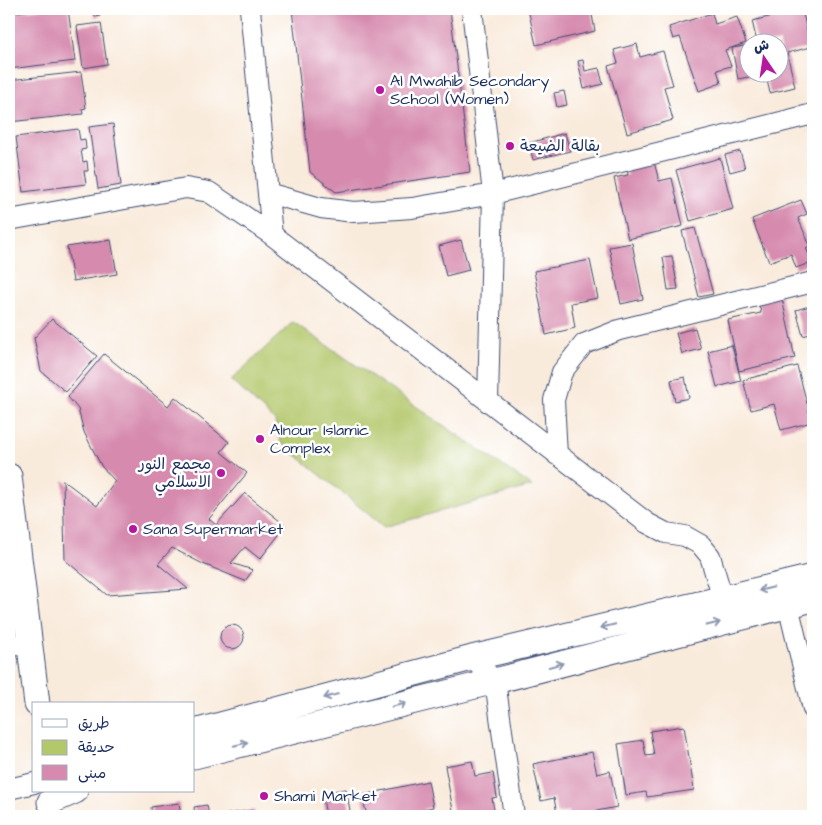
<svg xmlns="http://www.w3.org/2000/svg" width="822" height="825" font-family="'Architects Daughter','Playpen Sans Arabic',sans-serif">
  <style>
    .green { fill: #b3c76b; stroke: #677b64 }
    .building { fill: #d68aae }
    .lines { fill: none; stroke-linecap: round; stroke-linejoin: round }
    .minor-casing { stroke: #3c4b71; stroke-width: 22 }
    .tertiary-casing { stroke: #3c4b71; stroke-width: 27 }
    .minor { stroke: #fff; stroke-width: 20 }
    .tertiary { stroke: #fff; stroke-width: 25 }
    .oneway { stroke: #8d97ae }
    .poi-dot { fill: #b5179e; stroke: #fff; stroke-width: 2 }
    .labels { text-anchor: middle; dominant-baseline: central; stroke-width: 5; stroke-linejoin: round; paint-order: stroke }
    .poi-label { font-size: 16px; fill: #1b2f5e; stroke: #fff; text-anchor: start }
  </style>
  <rect width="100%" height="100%" fill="#fff"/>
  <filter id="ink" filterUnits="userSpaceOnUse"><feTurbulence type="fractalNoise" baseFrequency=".02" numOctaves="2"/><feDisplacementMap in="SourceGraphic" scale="10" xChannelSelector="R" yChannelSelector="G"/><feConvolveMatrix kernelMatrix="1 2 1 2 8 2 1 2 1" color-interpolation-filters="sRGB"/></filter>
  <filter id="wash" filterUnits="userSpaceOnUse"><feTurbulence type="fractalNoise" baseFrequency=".0096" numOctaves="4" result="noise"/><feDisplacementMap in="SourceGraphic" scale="20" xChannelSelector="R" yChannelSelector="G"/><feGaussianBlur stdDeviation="1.12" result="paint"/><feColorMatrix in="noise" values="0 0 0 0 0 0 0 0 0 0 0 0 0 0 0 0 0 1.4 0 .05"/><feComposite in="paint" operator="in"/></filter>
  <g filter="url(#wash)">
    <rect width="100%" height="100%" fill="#f9ebdc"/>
    <!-- green -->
    <path class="green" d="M293 322 532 486 384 527 281 443 275 421 231 380Z"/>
    <g id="blocks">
      <!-- building -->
      <path class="building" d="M41 9H68L75 61 9 69V13Z
        M94 9H99L100 16 95 17Z
        M292 9H450L470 172 336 192 310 172Z
        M528 9H591L595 31 536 45Z
        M664 9H683V10L665 13Z
        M802 9 811 47 787 53 795 87 770 93 765 72H780V42H757L752 21Z
        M712 13 715 24 737 17 746 43 725 50 731 66 717 70 721 83 699 91 680 37 673 39 669 27Z
        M101 23 107 64 83 68 77 26Z
        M637 44 640 57 663 51 673 85 664 87 673 120 627 133 608 66 618 63 614 50Z
        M750 45V72H759V75L738 79 732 48Z
        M583 60 585 71 599 68 603 84 584 89 578 61Z
        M81 72 86 108 82 109 83 114 9 122V80Z
        M564 91 567 105 557 107 554 93Z
        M113 124 121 185 98 189 89 127Z
        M78 129 80 140 85 139 86 149 81 150 83 162 87 161 88 171H84L86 184 23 192 16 137Z
        M565 133 570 151 533 160 529 143Z
        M740 151 745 168 730 172 725 155Z
        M720 158 733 209 690 221 676 170Z
        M654 162 659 181 672 178 683 226 628 239 614 178 628 175 627 168Z
        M801 200 807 214 798 218 810 246 806 248 812 262 796 268 791 254 769 262 752 219Z
        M695 228 713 294 699 297 682 231Z
        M111 240 117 274 73 281 67 247Z
        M461 240 469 270 446 276 439 246Z
        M632 243 643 299 621 304 609 247Z
        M672 256 678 289 668 290 663 257Z
        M590 260 598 298 571 303 575 328 546 335 534 271Z
        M781 294 795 358 739 371 728 320 761 313 758 299Z
        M813 305V333L803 336 796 310Z
        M52 319 97 356 66 392 41 371 34 338Z
        M695 328 701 349 682 354 676 333Z
        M732 345 741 381 717 387 708 351Z
        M104 354 168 406 175 397 229 442 221 452 247 473 209 519 216 525 245 493 286 526 260 559 245 547 231 563 253 570 245 581 203 564 172 548 158 564 188 589 107 595 65 560 63 480 97 506 115 481 102 467 93 450 84 432 78 409 68 397Z
        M797 366 812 422 781 430 774 404 751 410 743 380Z
        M685 377 689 398 675 401 671 380Z
        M220 637a12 12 0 1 1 24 0a12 12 0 1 1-24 0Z
        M684 726 694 790 647 797 646 792 626 795 618 744 643 740 646 756 654 755 650 731Z
        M592 752 597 774 610 771 617 807 587 813 588 816H570L569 811 557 814 554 798 541 801 533 764Z
        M472 761 475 776 493 773 497 797 492 798 495 816H454L445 766Z
        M428 781 433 807 424 809 426 816H367L362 795Z
        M346 789 351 816H326L322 793Z
        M179 803 181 816H152L151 807Z
        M207 805 209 816H195L194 807Z
        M254 810 255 816H227V814Z"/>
    </g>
  </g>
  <g filter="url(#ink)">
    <use href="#blocks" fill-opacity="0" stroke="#3c4b71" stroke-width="1"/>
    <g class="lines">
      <defs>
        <path id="minor" d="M250 9 272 235
          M472 9 493 194 488 402
          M268 193 321 208 354 212 412 208 493 194 813 114
          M9 220 186 188 209 192 272 235 647 523 666 533 685 536 701 545 710 556 723 599
          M557 455 554 400 562 372 584 344 619 330 813 282
          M788 605 813 709
          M9 647 29 642
          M472 658 495 681 514 816
          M9 789 34 783"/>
        <path id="tertiary" d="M9 476 37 704
          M194 732 472 658 813 577
          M194 756 495 681 813 599
          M50 802 75 791"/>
      </defs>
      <!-- minor casing -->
      <use href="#minor" class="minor-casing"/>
      <!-- tertiary casing -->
      <use href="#tertiary" class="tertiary-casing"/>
      <!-- minor -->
      <use href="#minor" class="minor"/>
      <!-- tertiary -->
      <use href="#tertiary" class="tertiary"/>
    </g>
    <!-- one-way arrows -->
    <defs><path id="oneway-shaft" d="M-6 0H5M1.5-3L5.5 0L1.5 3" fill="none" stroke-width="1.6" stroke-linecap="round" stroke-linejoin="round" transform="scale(1.25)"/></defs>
    <g class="oneway">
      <use href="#oneway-shaft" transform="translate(766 589) rotate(167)"/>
      <use href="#oneway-shaft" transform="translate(713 624) rotate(-14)"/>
      <use href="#oneway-shaft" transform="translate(608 626) rotate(167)"/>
      <use href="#oneway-shaft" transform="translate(556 665) rotate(-15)"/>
      <use href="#oneway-shaft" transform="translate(331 696) rotate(165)"/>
      <use href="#oneway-shaft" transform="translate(399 705) rotate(-14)"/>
      <use href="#oneway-shaft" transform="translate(241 744) rotate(-14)"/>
    </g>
  </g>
  <!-- markers -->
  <g class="poi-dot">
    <circle cx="380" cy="90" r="5"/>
    <circle cx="510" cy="146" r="5"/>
    <circle cx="260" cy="439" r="5"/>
    <circle cx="221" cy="473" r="5"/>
    <circle cx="133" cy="529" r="5"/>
    <circle cx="264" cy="796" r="5"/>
  </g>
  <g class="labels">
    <!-- poi labels -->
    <g class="poi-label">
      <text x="390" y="81">Al Mwahib Secondary<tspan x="390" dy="18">School (Women)</tspan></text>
      <text x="520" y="146">بقالة الضيعة</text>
      <text x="270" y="430">Alnour Islamic<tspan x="270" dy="18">Complex</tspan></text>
      <text x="211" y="464" text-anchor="end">مجمع النور<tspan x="211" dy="18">الاسلامي</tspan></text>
      <text x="143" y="529">Sana Supermarket</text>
      <text x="274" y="796">Shami Market</text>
    </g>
  </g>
  <!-- margin -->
  <rect width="822" height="825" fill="none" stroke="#fff" stroke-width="30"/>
  <!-- legend -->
  <rect x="32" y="702" width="162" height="90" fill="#ffffff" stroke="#a4acbf"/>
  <rect x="42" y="719" width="25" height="8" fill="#ffffff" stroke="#a4acbf"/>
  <text x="78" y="728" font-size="15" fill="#1b2f5e">طريق</text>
  <rect x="42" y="740" width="25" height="15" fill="#b3c76b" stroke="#a4acbf"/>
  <text x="78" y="752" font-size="15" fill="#1b2f5e">حديقة</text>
  <rect x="42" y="765" width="25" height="15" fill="#d68aae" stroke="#a4acbf"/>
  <text x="78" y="778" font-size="15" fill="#1b2f5e">مبنى</text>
  <!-- north arrow -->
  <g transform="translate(764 58) rotate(347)"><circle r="24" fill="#ffffff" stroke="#a4acbf"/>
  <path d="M0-4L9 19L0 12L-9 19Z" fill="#b5179e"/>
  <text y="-8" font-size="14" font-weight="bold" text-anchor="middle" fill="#1b2f5e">ش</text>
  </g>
</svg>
